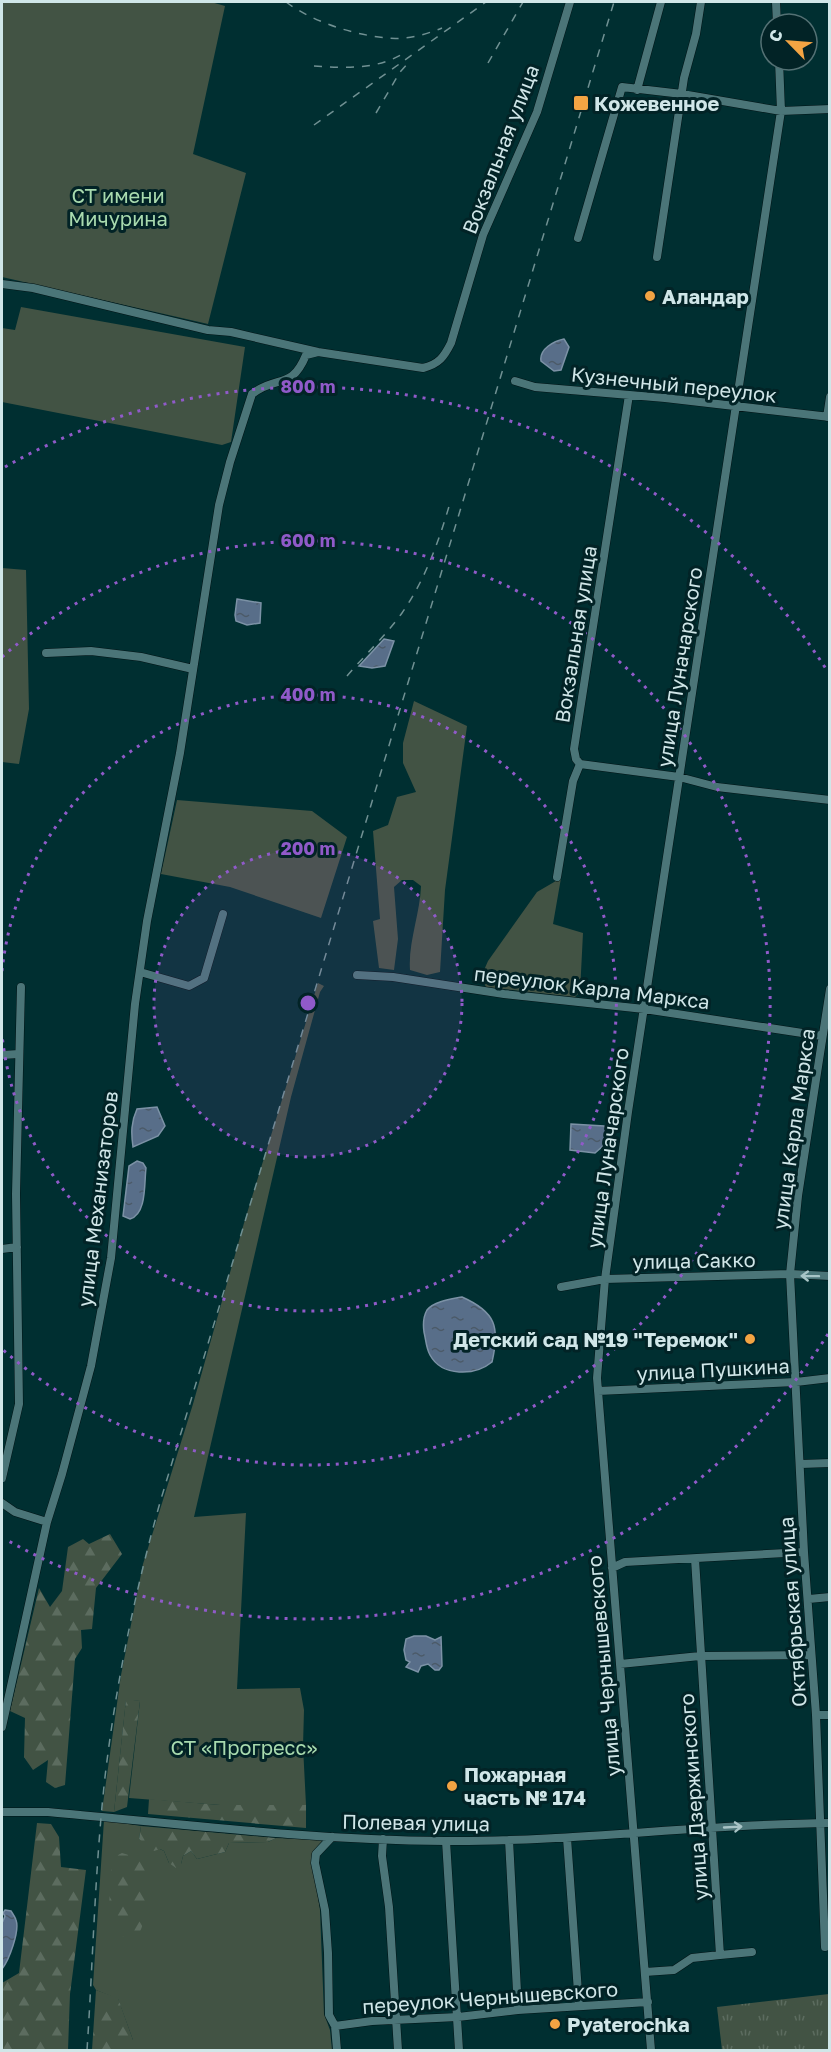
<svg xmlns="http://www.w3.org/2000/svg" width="831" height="2052" font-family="'Golos Text',sans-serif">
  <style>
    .green { fill: #425344 }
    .forest { fill: url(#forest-firs) }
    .park { fill: url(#park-tufts) }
    .water { fill: url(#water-ripples); stroke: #7c92a6; stroke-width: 1.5 }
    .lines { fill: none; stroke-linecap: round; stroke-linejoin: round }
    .minor-casing { stroke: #011416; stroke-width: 9 }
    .minor { stroke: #4b7578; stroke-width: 8 }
    .rail { stroke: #709193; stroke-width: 1.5; stroke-dasharray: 8 8; stroke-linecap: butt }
    .oneway { stroke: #a8c4c6 }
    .ring { fill: none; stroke: #905ac9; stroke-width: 3; stroke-dasharray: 3 6 }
    .poi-dot { fill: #f3a443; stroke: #022326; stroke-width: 2 }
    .labels { text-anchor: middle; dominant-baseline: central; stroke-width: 6; stroke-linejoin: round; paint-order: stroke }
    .poi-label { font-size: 20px; font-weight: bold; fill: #d0e6e8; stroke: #022326; text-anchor: start }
    .street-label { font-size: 20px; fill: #d0e6e8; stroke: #022326 }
    .park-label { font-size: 20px; fill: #a8daae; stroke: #022326 }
    .centre { fill: #905ac9; stroke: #022326; stroke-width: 3 }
    .ring-label { font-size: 18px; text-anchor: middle; font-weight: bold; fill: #905ac9; stroke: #022326; stroke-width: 6; stroke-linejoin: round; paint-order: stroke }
  </style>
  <defs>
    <pattern id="forest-firs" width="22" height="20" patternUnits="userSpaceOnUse" patternTransform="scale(1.5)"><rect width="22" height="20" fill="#425344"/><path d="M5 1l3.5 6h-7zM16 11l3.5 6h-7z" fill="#5c6c5f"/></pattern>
    <pattern id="park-tufts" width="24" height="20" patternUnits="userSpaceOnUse" patternTransform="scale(1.5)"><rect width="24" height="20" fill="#425344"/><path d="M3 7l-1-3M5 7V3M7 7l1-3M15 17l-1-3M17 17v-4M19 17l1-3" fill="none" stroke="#5c6c5f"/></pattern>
    <pattern id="water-ripples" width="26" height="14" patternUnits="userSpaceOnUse" patternTransform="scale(1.5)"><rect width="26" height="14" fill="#586e89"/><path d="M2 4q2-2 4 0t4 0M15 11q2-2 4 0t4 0" fill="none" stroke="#4b5a68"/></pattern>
  </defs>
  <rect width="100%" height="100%" fill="#002f31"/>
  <!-- green -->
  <path class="green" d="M2 2H211L225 6 193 154 246 173 208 324 2 277Z
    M21 307 245 347 231 442 222 445 2 402V328L15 330Z
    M2 568 26 570 29 709 19 764 2 762Z
    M414 701 467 726 445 890 440 972 427 975 410 970C408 943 420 914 421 886L413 880H402L394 887 398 939 394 970 379 968 373 921 380 919 373 831 388 825 397 797 416 792 403 763V743Z
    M177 800 312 811 347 837 321 918 230 887 161 874Z
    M561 878 553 924 583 933 580 992 575 997 486 987 481 977 488 961 537 892Z
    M318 983 324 986 320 992 291 1097 194 1517 246 1513 237 1689 300 1688 304 1710 303 1746 306 1805H220L129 1798 140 1701 126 1700 114 1812 102 1811 121 1675 143 1564 193 1404 244 1223Z
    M104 1820 141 1826 139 1839 164 1851 169 1863 181 1864 183 1856 191 1851 197 1859 225 1852 229 1843 268 1842 276 1838 323 1840 316 1848 312 1859 320 1910 324 2014 330 2030 332 2050H133V2040L118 1999 96 1990 93 1985Z"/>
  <!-- forest -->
  <path class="forest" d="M110 1534 122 1554 96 1588 92 1629 81 1630 82 1648 75 1659 65 1785 55 1788 46 1782 48 1760 33 1770 24 1757 25 1718 10 1711 39 1588 50 1607 62 1591 68 1547 83 1539 89 1544Z
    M126 1699 140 1701 127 1807 114 1812Z
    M149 1799 220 1805H306V1828L148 1814Z
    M37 1823 51 1824 59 1837 61 1867 86 1870 70 1994 68 2050H2V1983L19 1973Z
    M141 1826 276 1838 268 1842 229 1843 225 1852 197 1859 191 1851 183 1856 181 1864 176 1868 169 1863 164 1851 160 1849 154 1851 139 1839Z
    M122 1853 145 1860C148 1887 151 1915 136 1939L119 1936 108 1922 112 1858Z
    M96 1990 118 1998 133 2040V2050H92Z"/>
  <!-- park -->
  <path class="park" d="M829 1994V2050H722L717 2007Z"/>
  <!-- water -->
  <path class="water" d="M564 339 569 347 561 370 554 371 541 361C539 349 554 341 564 339Z
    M237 599 261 603 260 623 247 625 236 621 235 615Z
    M384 639 394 641 385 666 372 668 359 666Z
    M157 1107 165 1126 158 1136 133 1147C131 1133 131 1122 137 1109Z
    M571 1124 604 1126 608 1134 604 1145 595 1153 570 1150Z
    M137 1161 143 1163 146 1168C144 1183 147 1214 130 1219L123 1216 129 1166Z
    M462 1297C496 1312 500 1327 492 1362 475 1376 442 1377 430 1355 426 1348 426 1340 424 1332 423 1325 423 1317 427 1310 434 1301 452 1299 462 1297Z
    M414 1636H426L435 1640 441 1637 442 1666 439 1670H435L428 1664 421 1666 418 1672 406 1667 410 1662 406 1660 404 1650 406 1639Z
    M5 1910 11 1911C13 1914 15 1917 16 1920 20 1931 9 1960 2 1969V1920L3 1921 5 1916 3 1913Z"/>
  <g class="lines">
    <defs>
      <path id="minor" d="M776 2 777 24
        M637 90 661 2
        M578 238 622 87 682 94 781 111 830 109
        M657 257 684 78 696 34 701 2
        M2 284 33 288 208 330 231 332 318 352 423 368C439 364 444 357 451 343L483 235 537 112 570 2
        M515 381 535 387 665 398 830 417
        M827 417 830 397
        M46 653 91 651 141 657 193 669
        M580 764 679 777 717 787 830 800
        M557 877 573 781 580 764 576 759 574 749 629 395
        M140 972 189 986 204 978 223 914
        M357 975 393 977 504 994 644 1009 822 1036
        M2 1055 19 1054
        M2 1249 17 1247
        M561 1287 605 1279 790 1274 830 1276
        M598 1391 796 1382 830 1378
        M801 1464 830 1463
        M2 1478 19 1404 16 1194 21 987
        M2 1503 15 1512 47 1522
        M612 1568 625 1562 804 1552
        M809 1599 830 1597
        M620 1664 700 1656 810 1655
        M816 1715H830
        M2 1727 47 1522 62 1474 91 1366 111 1258 135 1004 147 921 180 753 219 505 230 462 252 394C278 374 291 391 306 355L318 352
        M2 1812H48C180 1824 313 1840 445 1841 574 1842 701 1824 830 1823
        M332 1837 316 1854 315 1863 325 1910 328 1953 329 2015 335 2026 337 2050
        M567 1838 579 2006
        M383 1839 382 1856 389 1907 398 2050
        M509 1840 518 2010
        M446 1841 459 2050
        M825 1947 816 1715 804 1552 790 1274 798 1196 830 989
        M720 1955 752 1952
        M645 1972 674 1970 692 1958 720 1955 695 1559
        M335 2026 372 2021 458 2017 518 2010 648 2002
        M651 2050 597 1378 605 1279 628 1112 781 111 779 60"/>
    </defs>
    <!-- minor casing -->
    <use href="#minor" class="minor-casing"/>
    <!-- minor -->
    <use href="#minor" class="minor"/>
    <!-- rail -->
    <path class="rail" d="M286 2C313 22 354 35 387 38 405 40 425 35 442 28
      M488 63 523 2
      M314 66C345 68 377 70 404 53
      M376 113 400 72 409 62
      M314 125 486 2
      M347 676C365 655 386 635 402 613 425 580 439 541 450 503
      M87 2050C93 1960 95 1867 105 1777 116 1683 135 1591 161 1499L614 2"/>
  </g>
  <!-- one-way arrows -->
  <defs><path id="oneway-shaft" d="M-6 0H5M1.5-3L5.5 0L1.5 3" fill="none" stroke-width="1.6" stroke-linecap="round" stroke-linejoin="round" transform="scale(1.5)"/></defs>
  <g class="oneway">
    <use href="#oneway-shaft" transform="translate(810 1276) rotate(-179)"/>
    <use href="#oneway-shaft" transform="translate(733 1827) rotate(-3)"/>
  </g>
  <!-- distance rings -->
  <circle cx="308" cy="1003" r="154" fill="#905ac9" fill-opacity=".12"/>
  <g class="ring">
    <circle cx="308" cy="1003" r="154"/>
    <path d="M2 971A308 308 0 1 1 2 1035"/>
    <path d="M2 657A462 462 0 1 1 2 1349"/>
    <path d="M828 1334A616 616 0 0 1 5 1539M5 467A616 616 0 0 1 828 672"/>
  </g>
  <!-- markers -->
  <g class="poi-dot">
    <rect x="573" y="95" width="16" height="16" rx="3"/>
    <circle cx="650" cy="296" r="6"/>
    <circle cx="750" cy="1339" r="6"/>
    <circle cx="452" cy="1786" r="6"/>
    <circle cx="555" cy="2024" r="6"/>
  </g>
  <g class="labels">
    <!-- poi labels -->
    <g class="poi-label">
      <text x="594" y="103">Кожевенное</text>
      <text x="662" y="296">Аландар</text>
      <text x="738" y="1339" text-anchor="end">Детский сад №19 "Теремок"</text>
      <text x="464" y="1774">Пожарная<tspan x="464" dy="23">часть № 174</tspan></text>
      <text x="567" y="2024">Pyaterochka</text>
    </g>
    <!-- street labels -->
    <g class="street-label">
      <text transform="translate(500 149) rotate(-69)">Вокзальная улица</text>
      <text transform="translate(674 384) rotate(6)">Кузнечный переулок</text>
      <text transform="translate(575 634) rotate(-81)">Вокзальная улица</text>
      <text transform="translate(679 667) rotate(-81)">улица Луначарского</text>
      <text transform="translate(592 987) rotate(7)">переулок Карла Маркса</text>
      <text transform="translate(793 1129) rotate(-82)">улица Карла Маркса</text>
      <text transform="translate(607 1148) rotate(-82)">улица Луначарского</text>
      <text transform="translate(97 1199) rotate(-83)">улица Механизаторов</text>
      <text transform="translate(694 1260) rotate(-1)">улица Сакко</text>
      <text transform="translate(713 1369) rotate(-3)">улица Пушкина</text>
      <text transform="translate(792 1612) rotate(-94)">Октябрьская улица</text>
      <text transform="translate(603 1666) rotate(-95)">улица Чернышевского</text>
      <text transform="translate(693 1797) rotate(-94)">улица Дзержинского</text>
      <text transform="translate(416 1822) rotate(1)">Полевая улица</text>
      <text transform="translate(490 1997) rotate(-4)">переулок Чернышевского</text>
    </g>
    <!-- park labels -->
    <g class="park-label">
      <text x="118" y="195">СТ имени<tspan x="118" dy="23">Мичурина</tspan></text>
      <text x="244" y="1747">СТ «Прогресс»</text>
    </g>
  </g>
  <circle cx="308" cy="1003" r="9" class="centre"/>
  <g class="ring-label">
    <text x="308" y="393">800 m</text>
    <text x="308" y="547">600 m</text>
    <text x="308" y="701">400 m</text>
    <text x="308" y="855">200 m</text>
  </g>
  <!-- border -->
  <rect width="831" height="2052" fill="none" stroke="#d0e6e8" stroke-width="6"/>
  <!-- north arrow -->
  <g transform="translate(789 42) rotate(295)"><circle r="28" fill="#022326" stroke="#547174" stroke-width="1.5"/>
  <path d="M0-4.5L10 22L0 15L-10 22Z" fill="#f3a443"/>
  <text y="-9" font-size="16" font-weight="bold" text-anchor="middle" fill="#d0e6e8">С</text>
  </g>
</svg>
